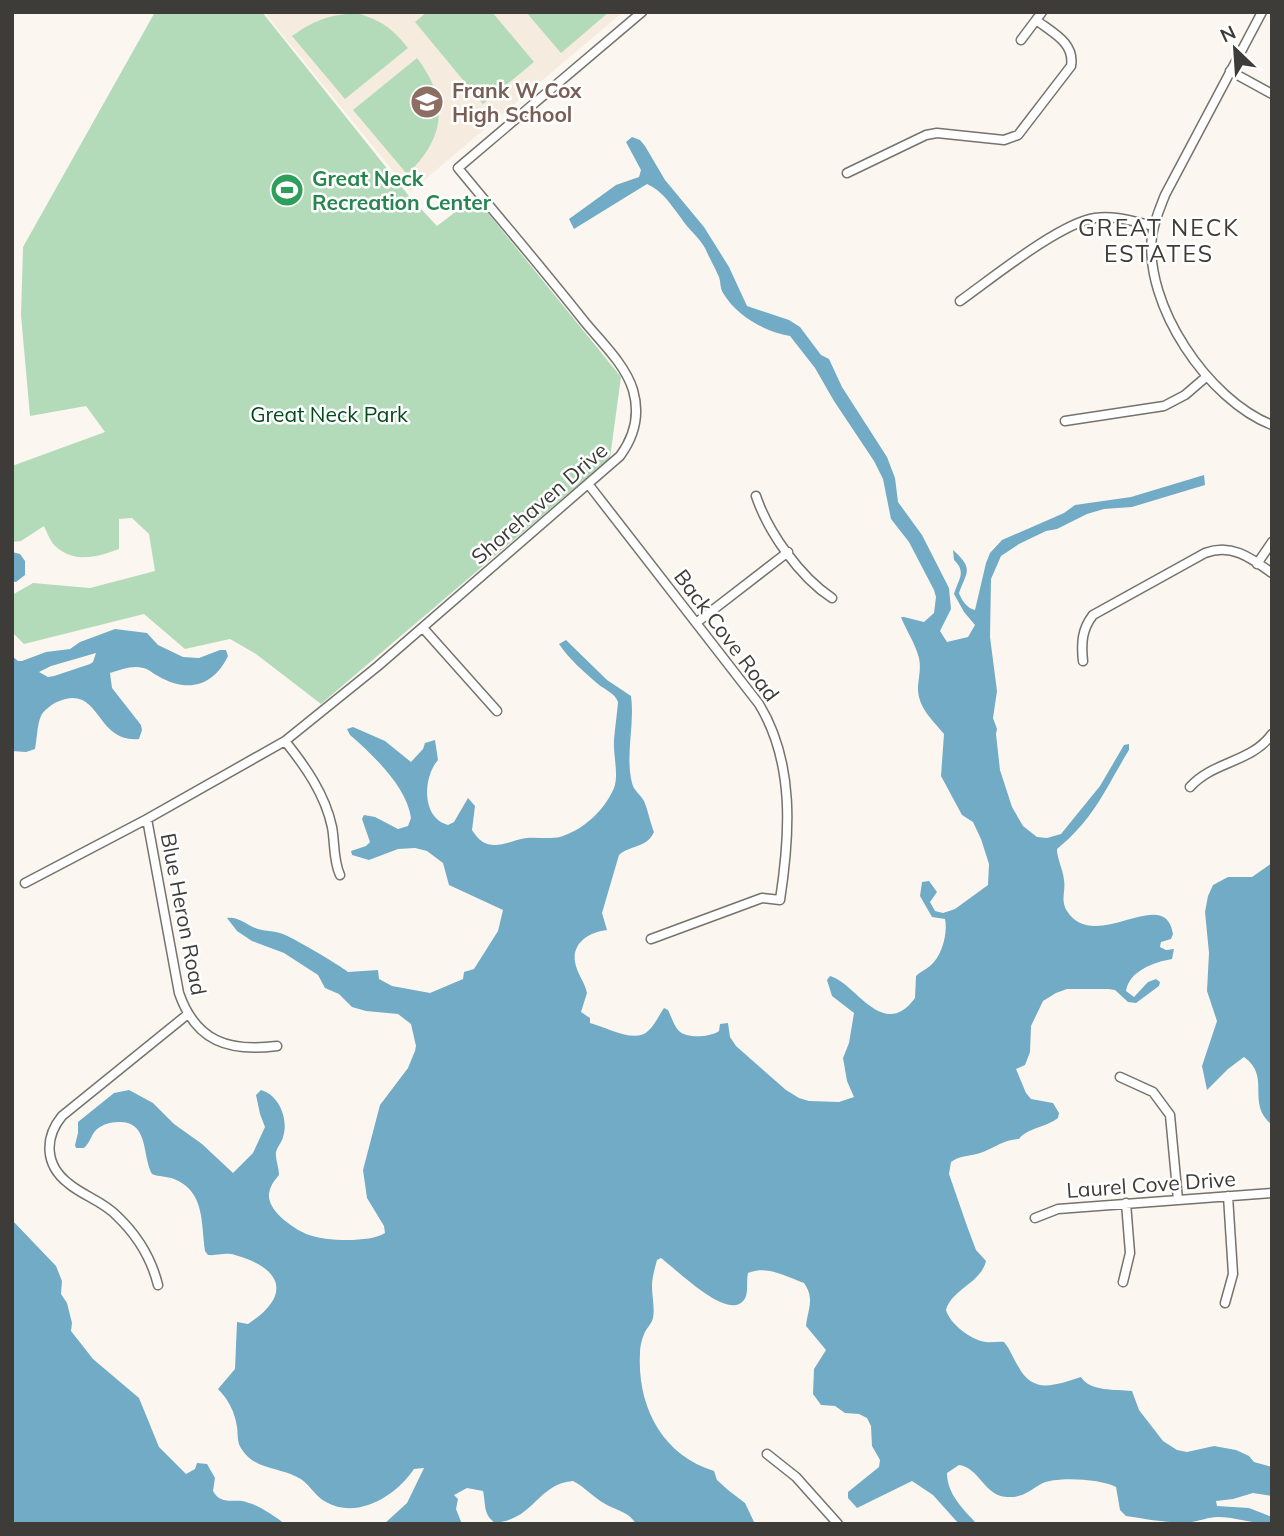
<svg xmlns="http://www.w3.org/2000/svg" width="1284" height="1536" font-family="Mulish,sans-serif">
  <style>
    .built { fill: #f5ebde }
    .green { fill: #b4dbb9 }
    .water { fill: #72abc5; fill-rule: evenodd }
    .lines { fill: none; stroke-linecap: round; stroke-linejoin: round }
    .minor-casing { stroke: #76726c; stroke-width: 11 }
    .minor { stroke: #fff; stroke-width: 8 }
    .labels { text-anchor: middle; dominant-baseline: central; stroke-width: 5; stroke-linejoin: round; paint-order: stroke }
    .education-label { font-size: 21px; font-weight: bold; fill: #785e54; stroke: #fff; text-anchor: start }
    .leisure-label { font-size: 21px; font-weight: bold; fill: #27864d; stroke: #fff; text-anchor: start }
    .park-label { font-size: 21px; fill: #00491b; stroke: #fff }
    .street-label { font-size: 21px; fill: #3d3c39; stroke: #fff }
    .neighbourhood-label { font-size: 23px; letter-spacing: 2px; fill: #3d3c39; stroke: #fff }
  </style>
  <rect width="100%" height="100%" fill="#fbf7f0"/>
  <!-- built -->
  <path class="built" d="M264 12H623L410 192Z"/>
  <!-- green -->
  <path class="green" d="M155 12H262L409 196 437 226 475 197 621 377 610 458 321 704 256 654 230 639 185 649 144 614 24 644 12 632V595L33 583 90 588 155 571 149 534 132 518 119 519V549C98 557 75 564 55 546 50 541 47 532 44 526L21 541 12 542V466L105 432 86 406 30 416 21 315 23 247Z
    M427 12H492L534 62 483 104 415 22Z
    M526 12H609L561 53Z
    M357 13C382 21 392 28 408 48L345 99 292 36C315 20 328 15 357 13Z
    M417 58C449 100 446 138 407 174L353 110Z"/>
  <!-- water -->
  <path class="water" d="M632 137 640 140 645 146 665 180 704 227 729 267 747 306 789 320 800 327 821 355 829 359 842 387 887 457 895 478 898 502 922 535 949 588 951 609 940 631 947 642 968 637 975 625 964 612 954 594C958 580 967 572 954 560L953 550C974 569 967 571 959 593 962 601 967 608 975 610L986 563 990 553 1002 540 1064 513 1075 505 1131 497 1204 475 1205 485 1132 507 1104 509 1087 514 1057 529 1046 531 1019 544 1001 556 991 579 990 637 997 691 993 718 997 729 996 734 1000 770 1012 807 1023 826 1037 837 1047 838 1061 834 1100 786 1124 745 1129 744V750C1105 789 1095 818 1057 849 1057 859 1063 869 1064 880 1066 891 1060 900 1067 911 1095 955 1165 883 1173 934L1171 939 1161 942 1160 947 1166 950 1174 949 1172 959C1154 962 1129 971 1126 991L1134 997 1148 982 1156 979 1160 982 1159 986 1136 1003 1128 1002 1115 990 1108 989H1067L1056 993 1043 1001 1031 1026 1030 1052 1025 1065 1016 1069 1026 1093 1031 1099 1053 1103 1059 1113 1058 1118C1047 1127 1027 1128 1019 1139 1004 1140 996 1147 983 1152 971 1157 962 1154 951 1162L949 1174 967 1226 976 1250 986 1261C981 1283 952 1289 946 1310 950 1324 971 1340 986 1342 992 1343 998 1341 1004 1342 1010 1349 1013 1358 1018 1366 1033 1395 1055 1385 1081 1377 1090 1392 1116 1389 1132 1391L1139 1410 1163 1441 1177 1450 1187 1452 1214 1446 1236 1450 1249 1456 1254 1462 1272 1467V1496L1253 1493 1233 1499 1216 1501 1217 1506 1249 1508 1272 1517V1524C1253 1524 1235 1517 1218 1517 1208 1517 1200 1521 1191 1522 1170 1524 1147 1519 1126 1516L1120 1510 1116 1487C1101 1479 1056 1476 1041 1484 1029 1491 1022 1498 1007 1497 984 1496 980 1468 959 1465L947 1473C947 1494 963 1509 977 1524H959L933 1495 912 1481 857 1508 848 1498V1492L879 1467 880 1460 872 1446 871 1426 867 1418 859 1414 845 1413 835 1406 821 1405 813 1394 814 1369 826 1350 806 1326C808 1308 815 1299 804 1283 785 1276 767 1265 748 1273 746 1281 749 1294 744 1300 728 1322 675 1268 661 1258L657 1260C655 1268 652 1277 652 1286 652 1296 655 1309 653 1318 652 1323 647 1328 645 1332 642 1338 640 1347 640 1353 637 1406 662 1455 714 1471L717 1480 728 1490 745 1503 755 1524H636C629 1512 618 1511 607 1505 594 1498 585 1487 573 1481 537 1484 535 1519 495 1523 483 1514 486 1505 483 1491L467 1488 454 1495 458 1499 456 1509 462 1524H384L407 1503 424 1468 414 1469C396 1496 357 1520 326 1502 314 1496 309 1482 297 1477 278 1467 254 1470 241 1448 237 1442 238 1434 237 1427 235 1412 228 1399 218 1389L235 1369 237 1322 248 1324C291 1296 284 1269 235 1255 225 1252 217 1256 208 1255L205 1251C201 1223 205 1191 174 1179 167 1176 159 1177 152 1174 142 1156 149 1123 121 1122 113 1122 106 1123 100 1127 91 1132 91 1142 84 1148H76L75 1145 78 1133V1122L114 1093 129 1090 153 1103 174 1124 202 1144 233 1173 253 1153 265 1127 260 1114 256 1095 261 1090C279 1095 289 1119 283 1137 282 1142 277 1147 276 1152 275 1159 279 1167 279 1175 274 1181 270 1186 269 1194 267 1211 295 1230 309 1235 326 1241 369 1243 385 1233L384 1226 367 1198 363 1170 380 1105 408 1068 415 1051 416 1046 411 1024 398 1014 366 1011 352 1007 339 994 325 988 318 975 284 953 252 941 237 931 227 918C239 916 247 926 258 929 265 931 273 931 280 933 289 935 341 966 348 972L378 970 379 979 392 986 430 993 463 979 464 972 474 969 498 931 503 910 449 885 443 863 427 851 415 848 398 849 369 860 352 855 351 851 366 846 370 842 362 819 364 815 375 817 398 829 408 826 411 818C407 787 373 755 350 735L347 729 353 727 385 741 411 762 423 749 425 743 435 740 438 760C423 777 421 818 448 825L454 822 468 798 475 806 472 830C484 850 498 846 517 840 531 835 545 840 560 837 583 830 604 811 614 788 619 774 613 755 614 740 615 727 617 715 618 702 615 693 605 690 598 684 584 672 569 659 559 644L566 640 607 680 631 696C635 725 625 754 632 783 634 791 640 794 644 801 648 810 650 822 654 832 647 848 630 845 619 855L602 913 607 930C590 932 572 942 575 962 577 974 585 982 587 993L581 1012 590 1018V1023C606 1027 635 1044 648 1031 655 1025 659 1015 664 1008L668 1010C671 1016 674 1026 679 1031 687 1039 711 1037 719 1031L720 1024 728 1023 730 1037 736 1046 786 1090 799 1098 809 1101 839 1102 854 1097 847 1081 843 1058 849 1043 854 1013 832 996 827 980 830 976C855 982 883 1042 915 998L916 976C920 972 925 970 930 966 942 956 948 933 945 919L932 917 920 896 922 882 929 881 937 892 930 902 935 911 943 913 955 909 988 885 989 864 981 839 973 822 962 815 941 776 944 734C932 719 917 707 918 686 919 676 921 668 919 658 915 643 906 630 901 617H904L924 622 934 613 936 597 934 590 909 542 891 519 883 479 874 461 834 401 815 368 790 336C763 331 737 316 723 293 720 288 721 283 719 277 716 270 708 255 705 248 698 236 688 229 681 218 671 205 663 191 647 184L574 229 569 219 616 185 639 177 641 170 626 142Z
    M12 552 20 554 25 561V575L16 582 12 581Z
    M115 629 147 633 158 645 183 657 199 658 220 650H226L228 656C213 687 187 693 158 676 152 673 149 669 143 668 132 665 121 670 110 673L112 688 141 725 142 730 139 739C94 743 101 682 57 702 52 704 43 711 41 716 37 725 37 739 35 749L26 752 12 751V656L18 661H22L46 652 70 649 80 642ZM96 653 93 662 90 664 54 676 48 677 39 672 51 666Z
    M1272 863V1125C1245 1103 1272 1077 1244 1057L1228 1069 1207 1090 1202 1066 1217 1021 1207 991 1209 953 1205 912 1208 896 1213 885 1228 877H1252Z
    M12 1220 56 1266 62 1281 61 1294 67 1303 72 1323 71 1331 93 1359 139 1398 159 1447 186 1474 195 1469 197 1463 207 1464 215 1478 213 1491C222 1507 235 1497 249 1503 260 1506 276 1517 285 1524H12Z"/>
  <g class="lines">
    <defs>
      <path id="minor" d="M1262 12 1165 195C1160 208 1154 221 1152 236 1144 305 1208 400 1272 425
        M1021 40 1042 12
        M1230 71 1272 94
        M847 173 926 135 937 133 1004 140 1018 135 1071 66C1075 43 1053 33 1036 20
        M960 301C991 279 1060 223 1095 218 1115 215 1135 222 1154 226
        M1065 421 1164 406 1185 395 1206 377
        M589 485 759 704C795 763 790 835 780 900L762 898 651 939
        M756 496C768 532 800 577 832 598
        M1257 564 1272 542
        M696 623 788 552
        M423 628 497 711
        M1083 661C1081 643 1082 629 1093 615L1205 553C1232 543 1251 558 1272 573
        M285 741C305 766 325 794 332 827 335 843 333 860 340 875
        M1190 787C1213 761 1251 763 1272 734
        M147 819 179 993C196 1042 229 1052 277 1046
        M25 883 147 819 285 741 378 666 620 456C634 437 640 414 633 390 625 364 601 342 584 321 543 269 500 219 458 168L642 12
        M1120 1077 1153 1092 1170 1115 1178 1200
        M1035 1218 1058 1209 1272 1193
        M1123 1282 1130 1253 1126 1203
        M158 1285C151 1257 138 1236 117 1216 103 1201 83 1196 68 1183 45 1165 44 1138 62 1116L188 1014
        M1225 1303 1233 1274 1228 1196
        M767 1454 796 1477 838 1524"/>
    </defs>
    <!-- minor casing -->
    <use href="#minor" class="minor-casing"/>
    <!-- minor -->
    <use href="#minor" class="minor"/>
  </g>
  <!-- icons -->
  <defs>
    <symbol id="school-disc" viewBox="-11 -11 22 22"><circle r="9.5" fill="#8d6e63" stroke="#fff"/><path d="M0-5L7-2L0 1L-7-2ZM-4 1L0 2.5L4 1V4Q0 6-4 4Z" fill="#fff"/></symbol>
    <symbol id="stadium-disc" viewBox="-11 -11 22 22"><circle r="9.5" fill="#2e9e5b" stroke="#fff"/><path d="M0-5a6.5 5 0 1 0 0 10a6.5 5 0 1 0 0-10ZM-3.5-1.8h7v3.6h-7Z" fill="#fff"/></symbol>
  </defs>
  <g fill-rule="evenodd">
    <use href="#school-disc" x="408" y="83" width="38" height="38"/>
    <use href="#stadium-disc" x="268" y="171" width="38" height="38"/>
  </g>
  <g class="labels">
    <!-- education labels -->
    <g class="education-label">
      <text x="452" y="90">Frank W Cox<tspan x="452" dy="24">High School</tspan></text>
    </g>
    <!-- leisure labels -->
    <g class="leisure-label">
      <text x="312" y="178">Great Neck<tspan x="312" dy="24">Recreation Center</tspan></text>
    </g>
    <!-- park labels -->
    <g class="park-label">
      <text x="329" y="414">Great Neck Park</text>
    </g>
    <!-- street labels -->
    <g class="street-label">
      <text transform="translate(539 503) rotate(-41)">Shorehaven Drive</text>
      <text transform="translate(727 635) rotate(53)">Back Cove Road</text>
      <text transform="translate(184 914) rotate(79)">Blue Heron Road</text>
      <text transform="translate(1151 1184) rotate(-4)">Laurel Cove Drive</text>
    </g>
    <!-- neighbourhood labels -->
    <g class="neighbourhood-label">
      <text x="1159" y="227">GREAT NECK<tspan x="1159" dy="26">ESTATES</tspan></text>
    </g>
  </g>
  <!-- border -->
  <rect width="1284" height="1536" fill="none" stroke="#3d3c39" stroke-width="28"/>
  <!-- north arrow -->
  <g transform="translate(1235 49) rotate(335)" stroke="#ffffff" stroke-width="5" paint-order="stroke">
  <path d="M0-5L12 26L0 18L-12 26Z" fill="#3d3c39"/>
  <text y="-10" font-size="19" font-weight="bold" text-anchor="middle" fill="#3d3c39">N</text>
  </g>
</svg>
